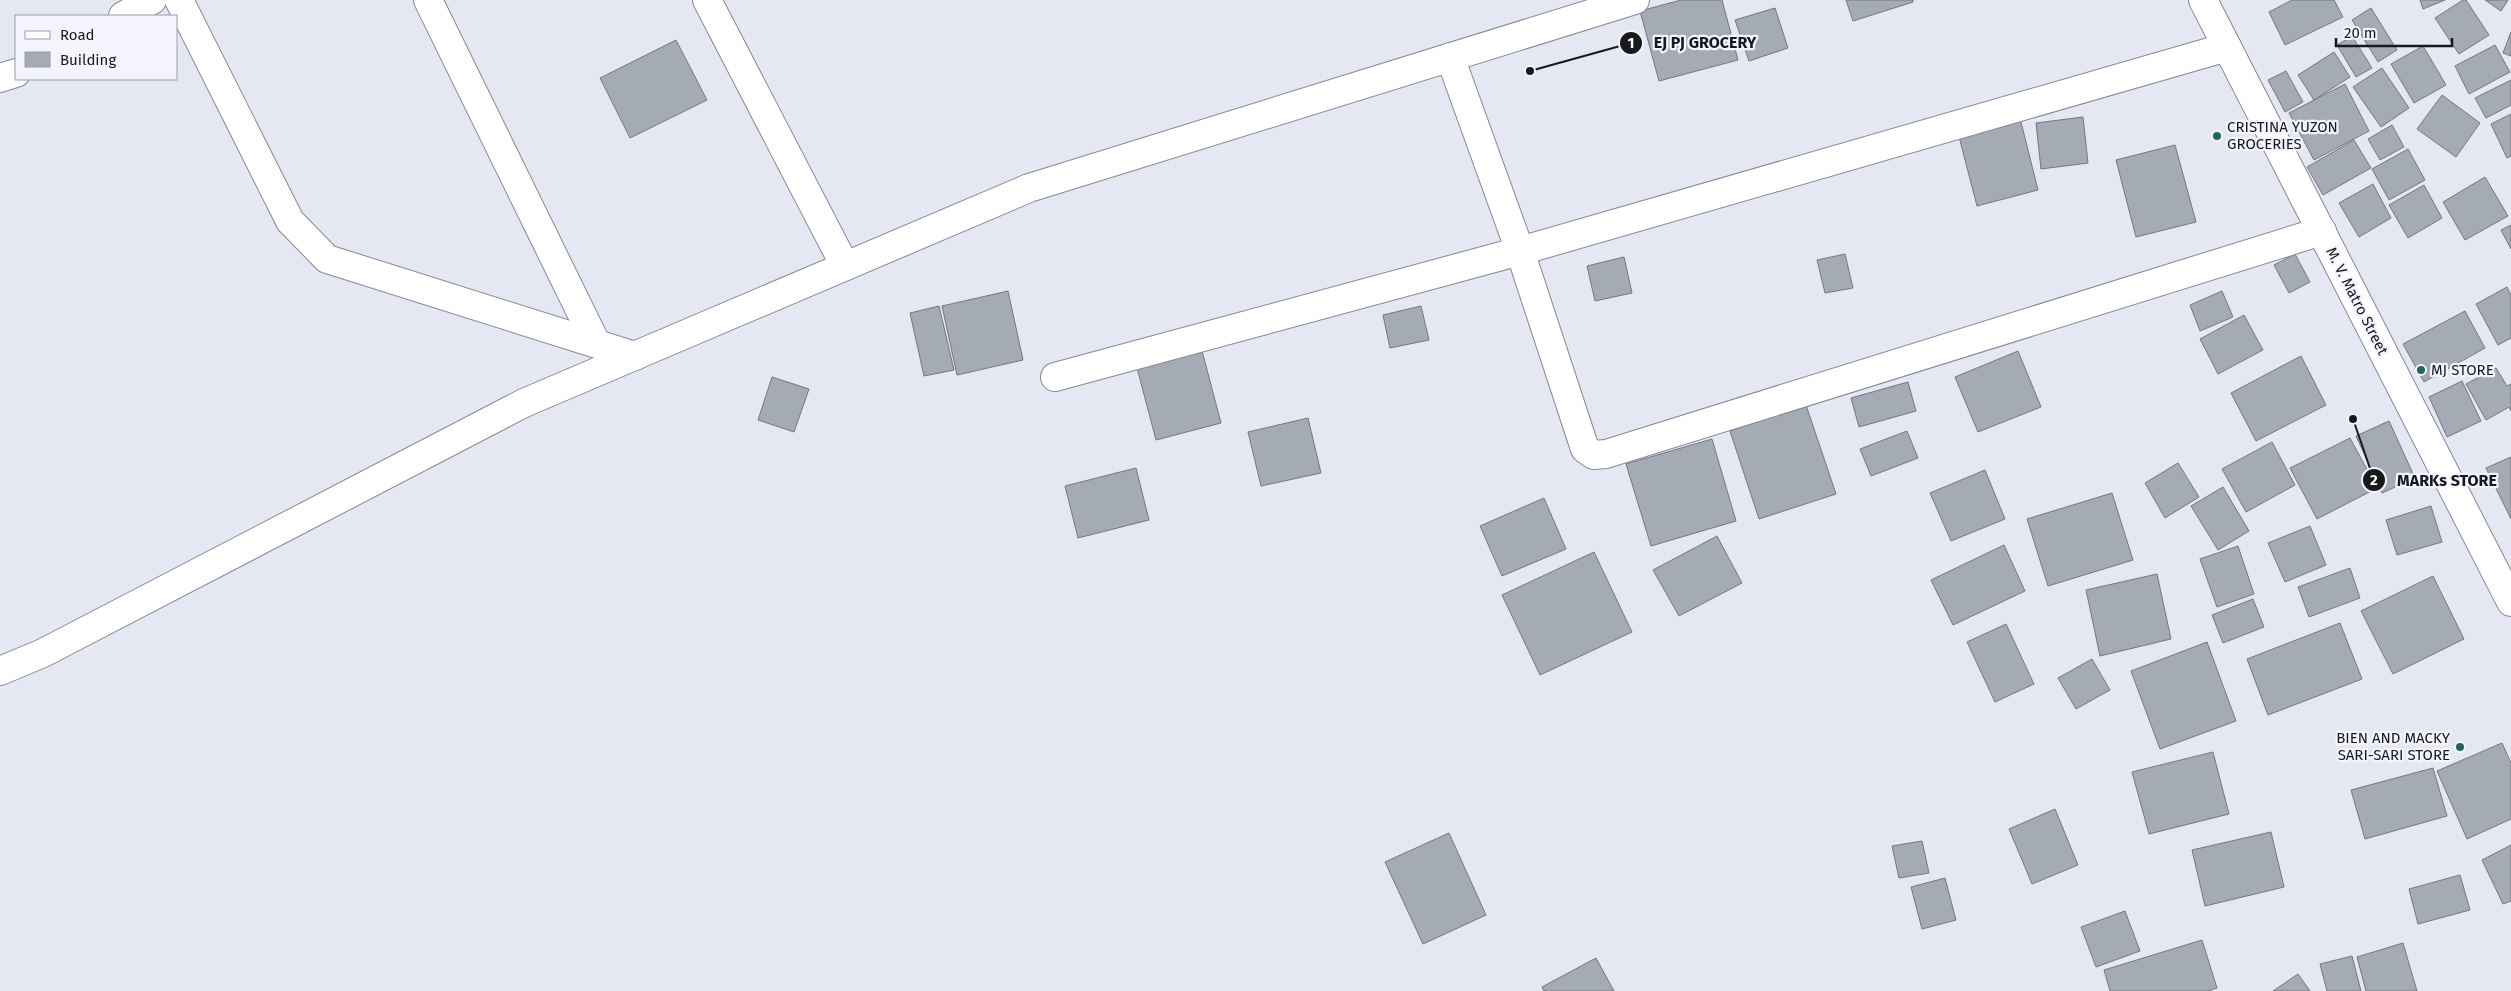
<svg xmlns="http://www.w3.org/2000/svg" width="2511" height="991" font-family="'Fira Sans',sans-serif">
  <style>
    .building { fill: #a5abb5; stroke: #727881 }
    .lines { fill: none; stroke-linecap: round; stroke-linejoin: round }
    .minor-casing { stroke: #878893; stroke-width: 30 }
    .tertiary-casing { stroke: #878893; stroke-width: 30 }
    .minor { stroke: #fff; stroke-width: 28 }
    .tertiary { stroke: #fff; stroke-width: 28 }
    .poi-dot { fill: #1f665c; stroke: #f3f4fe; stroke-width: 2 }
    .labels { text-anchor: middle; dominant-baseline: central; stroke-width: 4.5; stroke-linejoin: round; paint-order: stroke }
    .poi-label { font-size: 15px; fill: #18191d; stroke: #f3f4fe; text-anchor: start }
    .street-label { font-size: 15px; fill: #18191d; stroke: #f3f4fe }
    .leader { fill: none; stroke: #18191d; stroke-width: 2 }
    .callout-dot { fill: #18191d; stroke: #f3f4fe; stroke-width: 2 }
    .mark-label { font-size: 15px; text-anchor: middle; font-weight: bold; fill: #fff }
    .callout-label { font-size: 16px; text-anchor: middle; font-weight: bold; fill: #18191d; stroke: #f3f4fe; stroke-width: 4.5; stroke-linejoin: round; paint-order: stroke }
  </style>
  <rect width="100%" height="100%" fill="#e5e7f2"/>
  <!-- building -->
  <path class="building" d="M1681 0H1722L1738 60 1659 81 1640 11Z
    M1846 0H1913V2L1853 21Z
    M2292 0H2334L2343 17 2285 45 2269 12Z
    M2420 0H2445L2423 9Z
    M2463 0H2466L2489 35 2459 54 2435 18Z
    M2485 0H2508L2501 11Z
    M1775 8 1788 48 1749 61 1735 20Z
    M2371 8 2397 50 2378 62 2352 20Z
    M2511 32V56L2503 53Z
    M2352 36 2372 68 2356 77 2337 45Z
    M676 40 707 100 630 138 600 78Z
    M2495 45 2510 72 2469 94 2455 66Z
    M2423 46 2446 85 2414 103 2391 64Z
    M2334 52 2350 77 2314 100 2298 75Z
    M2382 68 2409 108 2381 127 2353 87Z
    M2286 71 2303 102 2285 112 2268 80Z
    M2511 80V105L2486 118 2475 98Z
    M2345 84 2369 131 2314 160 2289 113Z
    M2442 95 2480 123 2456 157 2417 129Z
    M2019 114 2038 190 1977 206 1957 129Z
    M2511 114V156L2507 158 2491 124Z
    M2083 117 2088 163 2041 169 2036 123Z
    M2392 125 2404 147 2380 160 2368 139Z
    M2354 140 2371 168 2323 195 2307 167Z
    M2175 145 2196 222 2136 237 2116 160Z
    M2408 149 2425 180 2389 200 2372 169Z
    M2485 177 2508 216 2465 240 2443 202Z
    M2373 184 2391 218 2359 237 2339 203Z
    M2424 185 2442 218 2408 238 2389 205Z
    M2511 225V249L2501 230Z
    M1845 254 1853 288 1825 293 1817 260Z
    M2295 254 2310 282 2289 293 2274 265Z
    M1624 257 1632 293 1595 301 1587 266Z
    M2507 287 2511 295V338L2498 345 2476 304Z
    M1008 291 1023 360 957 375 942 306Z
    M2222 291 2233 317 2200 331 2190 305Z
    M939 306 954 370 924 376 910 313Z
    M1421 306 1429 340 1390 348 1383 315Z
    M2465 311 2485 348 2424 382 2403 344Z
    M2244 315 2263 350 2218 374 2200 339Z
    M1201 347 1221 423 1156 440 1136 364Z
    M2018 351 2041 407 1978 432 1955 377Z
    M2301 356 2326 405 2256 441 2231 393Z
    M2496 368 2507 386 2511 384V411L2509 407 2486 420 2466 384Z
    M772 377 809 389 794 432 758 420Z
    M2462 381 2481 421 2447 437 2429 397Z
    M1908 382 1916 411 1859 427 1851 398Z
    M1806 405 1836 494 1759 519 1730 431Z
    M1308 418 1321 473 1261 486 1248 432Z
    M2389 421 2415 478 2382 493 2356 436Z
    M1907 431 1918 458 1871 476 1860 449Z
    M2350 438 2377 488 2317 519 2290 468Z
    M1712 439 1736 521 1651 546 1626 464Z
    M2272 442 2295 485 2246 512 2222 469Z
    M2511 457V519L2486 468Z
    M2178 463 2199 497 2165 518 2145 483Z
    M1136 468 1149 520 1078 538 1065 486Z
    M1985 470 2005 519 1951 541 1930 493Z
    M2223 487 2249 531 2218 550 2191 506Z
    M2112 493 2133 560 2048 586 2027 519Z
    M1544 498 1566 549 1502 576 1480 526Z
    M2431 506 2442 542 2397 555 2386 520Z
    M2310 526 2326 565 2285 582 2268 543Z
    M1717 536 1742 583 1679 616 1653 570Z
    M2004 545 2025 591 1953 625 1931 580Z
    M2238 546 2254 594 2217 607 2200 559Z
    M1594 552 1632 632 1540 675 1502 595Z
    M2350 568 2360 598 2309 617 2298 587Z
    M2157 574 2171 639 2100 656 2086 590Z
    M2433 576 2464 639 2393 674 2361 611Z
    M2253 599 2264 627 2223 643 2212 615Z
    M2340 623 2362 679 2268 715 2247 659Z
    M2006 624 2034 684 1995 702 1967 642Z
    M2207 642 2236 721 2160 749 2131 671Z
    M2092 659 2110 690 2076 709 2058 678Z
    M2502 743 2511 763V819L2467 839 2437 771Z
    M2213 752 2229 814 2149 834 2132 772Z
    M2433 768 2447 816 2365 839 2351 790Z
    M2055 809 2078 865 2032 884 2009 829Z
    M2271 832 2284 887 2205 906 2192 850Z
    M1449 833 1486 915 1423 944 1385 862Z
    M1922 841 1929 873 1899 878 1892 846Z
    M2511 845V901L2503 904 2482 860Z
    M2460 875 2470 910 2418 924 2409 889Z
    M1945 878 1956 920 1922 929 1911 887Z
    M2125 911 2140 951 2096 967 2081 927Z
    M2202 940 2217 988 2208 991H2110L2104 970Z
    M2403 943 2417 991H2366L2357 957Z
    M2352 956 2361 991H2327L2320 964Z
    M1596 958 1614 991H1544L1542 987Z
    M2298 974 2310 991H2273Z"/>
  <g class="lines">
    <defs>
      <path id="minor" d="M179 0 290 221 327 259 635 356
        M428 0 596 343
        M707 0 845 266
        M123 16 152 0
        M1450 57 1520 251 1585 449 1594 455 1606 454 2322 231
        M0 78 16 73
        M1055 377 1520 251 2227 47"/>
      <path id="tertiary" d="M2203 0 2511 602
        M0 671 43 653 524 403 1029 188 1635 0"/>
    </defs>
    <!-- minor casing -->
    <use href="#minor" class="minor-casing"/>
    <!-- tertiary casing -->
    <use href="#tertiary" class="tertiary-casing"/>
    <!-- minor -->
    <use href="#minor" class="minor"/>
    <!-- tertiary -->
    <use href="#tertiary" class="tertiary"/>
  </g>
  <!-- markers -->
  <g class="poi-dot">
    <circle cx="2217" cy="136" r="5"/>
    <circle cx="2421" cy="370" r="5"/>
    <circle cx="2460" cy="747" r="5"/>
  </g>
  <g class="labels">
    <!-- poi labels -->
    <g class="poi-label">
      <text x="2227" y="127">CRISTINA YUZON<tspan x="2227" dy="17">GROCERIES</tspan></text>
      <text x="2431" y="370">MJ STORE</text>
      <text x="2450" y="738" text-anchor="end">BIEN AND MACKY<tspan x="2450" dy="17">SARI-SARI STORE</tspan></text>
    </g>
    <!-- street labels -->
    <g class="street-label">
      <text transform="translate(2357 301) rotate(63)">M. V. Matro Street</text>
    </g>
  </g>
  <!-- callouts -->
  <path class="leader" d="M1530 71L1631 43M2353 419L2374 480"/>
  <g class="callout-dot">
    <circle cx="1530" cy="71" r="5"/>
    <circle cx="2353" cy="419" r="5"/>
    <circle cx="1631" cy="43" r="12"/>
    <circle cx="2374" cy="480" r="12"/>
  </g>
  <g class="mark-label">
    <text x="1631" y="48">1</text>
    <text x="2374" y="485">2</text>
  </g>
  <g class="callout-label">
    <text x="1705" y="48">EJ PJ GROCERY</text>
    <text x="2447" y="486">MARKs STORE</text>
  </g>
  <!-- legend -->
  <rect x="15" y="15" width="162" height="65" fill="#f3f4fe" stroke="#9b9ca4"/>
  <rect x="25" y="31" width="25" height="8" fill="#ffffff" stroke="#9b9ca4"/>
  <text x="60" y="40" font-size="15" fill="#18191d">Road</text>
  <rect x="25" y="52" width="25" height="15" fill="#a5abb5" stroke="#9b9ca4"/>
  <text x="60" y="65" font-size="15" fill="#18191d">Building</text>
  <!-- scale -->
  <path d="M2336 38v8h116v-8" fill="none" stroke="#18191d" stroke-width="2.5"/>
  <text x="2344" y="38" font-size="15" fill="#18191d" stroke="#f3f4fe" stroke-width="4" paint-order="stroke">20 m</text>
</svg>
